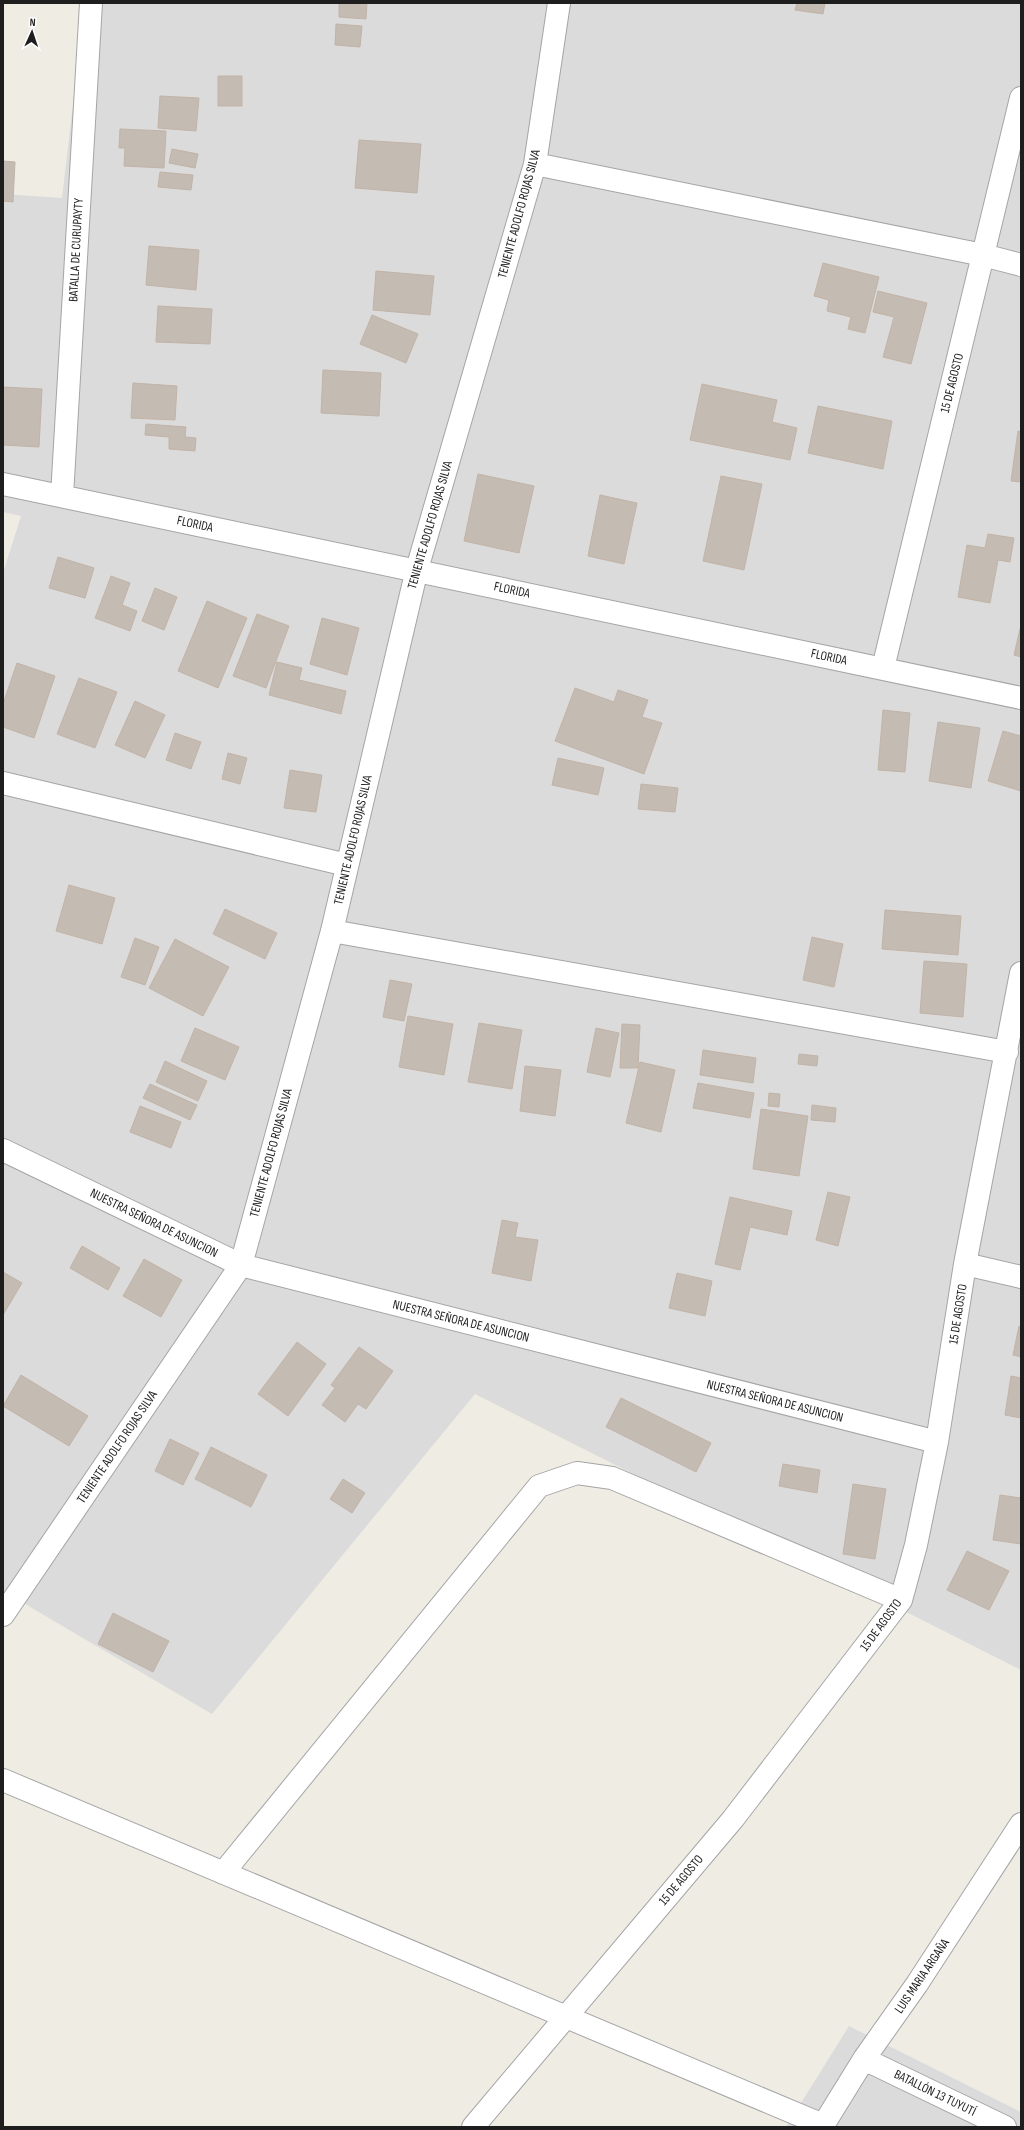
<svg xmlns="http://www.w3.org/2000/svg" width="1024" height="2130" font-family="'Sofia Sans Condensed',sans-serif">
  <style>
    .residential { fill: #dcdbdb }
    .building { fill: #c4bbb3; stroke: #c2b3a6 }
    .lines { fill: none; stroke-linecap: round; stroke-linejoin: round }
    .street-casing { stroke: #a5a5a5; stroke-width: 24 }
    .street { stroke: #fff; stroke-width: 22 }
    .labels { text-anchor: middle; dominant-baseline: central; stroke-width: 3; stroke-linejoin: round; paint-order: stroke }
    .street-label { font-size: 13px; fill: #1e1e1e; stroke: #fff }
  </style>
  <rect width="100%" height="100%" fill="#efece4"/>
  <!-- residential -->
  <path class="residential" d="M85 3H1021V1670L475 1394 212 1714 3 1591V573L21 516 3 512V194L62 198Z
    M849 2026 1021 2112V2127H786Z"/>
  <!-- building -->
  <path class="building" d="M339 3H367L366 19 339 17Z
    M797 3H825L823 14 795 10Z
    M336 24 362 26 360 47 335 45Z
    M218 76H242V106H218Z
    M160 96 199 98 196 131 158 128Z
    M120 129 166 131 164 168 124 166 125 148H119Z
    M359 140 421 144 417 193 355 188Z
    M172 149 198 154 195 168 169 163Z
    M3 161 15 162 13 202 3 201Z
    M160 172 193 175 191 190 158 187Z
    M149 246 199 250 196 290 146 285Z
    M823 263 879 277 865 333 848 329 851 317 827 311 829 300 814 296Z
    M376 271 434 276 430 315 373 310Z
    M878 291 927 303 911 364 883 357 894 317 873 312Z
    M158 306 212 309 210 344 156 342Z
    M372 315 418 334 406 363 360 344Z
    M323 370 381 373 379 416 321 413Z
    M133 383 177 386 175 420 131 418Z
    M702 384 777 400 772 422 797 428 790 460 690 440Z
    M3 387 42 389 39 447 3 445Z
    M818 406 892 421 883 469 808 453Z
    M146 424 186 427 185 437 196 438 195 451 169 449V437L145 435Z
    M1018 431 1021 432V482L1011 481Z
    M478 474 534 486 519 553 464 541Z
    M721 476 762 484 744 570 703 561Z
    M600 495 637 503 624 564 588 556Z
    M988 534 1014 538 1010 562 998 560 990 603 958 597 967 545 985 548Z
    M58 557 94 568 85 598 49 588Z
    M111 576 130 583 122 605 137 611 130 631 95 618Z
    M155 588 177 597 164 630 142 621Z
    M207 601 247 618 218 688 178 671Z
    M257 614 289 626 266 688 233 676Z
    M322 618 359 628 347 675 310 664Z
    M1020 629H1021V657L1014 655Z
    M277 662 302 668 299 680 346 691 341 714 269 695Z
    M17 663 55 676 34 738 3 727V704Z
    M79 678 117 692 95 748 57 734Z
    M575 688 614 702 618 690 648 700 642 717 662 723 644 774 555 741Z
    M135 701 165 715 145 758 115 745Z
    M883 710 910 713 905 772 878 770Z
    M938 722 980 728 971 788 929 781Z
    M1003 731 1021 736V791L988 781Z
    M175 733 201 742 191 769 166 760Z
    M228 753 247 758 240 784 222 779Z
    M558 758 604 768 598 795 552 785Z
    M290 770 322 775 316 812 284 808Z
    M641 784 678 788 675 812 638 809Z
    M69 885 115 898 102 944 56 931Z
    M225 909 277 933 265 959 213 934Z
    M885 910 961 916 958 955 882 949Z
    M812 937 843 944 834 987 803 980Z
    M135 938 159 947 145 985 121 977Z
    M175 939 229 967 203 1016 149 988Z
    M924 961 967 964 963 1017 920 1013Z
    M390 980 412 984 404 1021 383 1017Z
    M408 1016 453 1024 444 1075 399 1067Z
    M479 1023 522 1030 512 1089 468 1082Z
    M622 1024 640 1025 638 1068H620Z
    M195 1028 239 1047 225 1080 181 1061Z
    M596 1028 619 1033 610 1077 587 1072Z
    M703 1050 756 1058 753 1083 700 1075Z
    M799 1054 818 1056 817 1066 798 1064Z
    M165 1061 207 1081 198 1101 156 1082Z
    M640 1062 675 1070 661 1132 626 1123Z
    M525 1066 561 1070 555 1116 520 1111Z
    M698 1083 754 1093 750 1118 693 1108Z
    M150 1084 197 1105 190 1120 143 1098Z
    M769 1093 780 1094 779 1107 768 1106Z
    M812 1105 836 1108 835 1122 811 1120Z
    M140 1106 181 1122 171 1148 130 1132Z
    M761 1109 808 1116 799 1176 753 1169Z
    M828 1192 850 1197 838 1246 816 1240Z
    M730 1197 792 1211 787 1235 750 1227 740 1270 715 1264Z
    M502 1220 518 1223 515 1237 538 1240 531 1281 492 1273Z
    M82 1246 120 1268 108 1290 70 1268Z
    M144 1259 182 1280 161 1317 123 1296Z
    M3 1272 22 1283 3 1315Z
    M677 1273 712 1281 705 1316 669 1308Z
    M1019 1326 1021 1327V1357L1013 1355Z
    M297 1342 326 1364 288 1416 258 1394Z
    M359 1347 393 1371 366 1409 358 1404 345 1422 322 1405 335 1388 331 1385Z
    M21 1375 88 1416 69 1446 3 1406Z
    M1011 1376 1021 1378V1418L1005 1415Z
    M621 1398 711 1443 696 1472 606 1427Z
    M170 1439 199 1453 183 1485 155 1471Z
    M211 1447 267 1475 251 1507 195 1479Z
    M783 1464 820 1470 817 1493 779 1486Z
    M343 1479 365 1493 352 1513 330 1499Z
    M853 1484 886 1489 875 1559 843 1554Z
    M1000 1495 1021 1498V1544L993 1540Z
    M967 1551 1009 1571 989 1610 947 1590Z
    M113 1613 169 1641 153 1672 98 1644Z"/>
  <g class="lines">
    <defs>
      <path id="street" d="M535 164 983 255 1021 265
        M3 484 1021 698
        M62 496 91 3
        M883 668 1021 98
        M3 783 347 865
        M332 931 1007 1052
        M3 1150 241 1265 937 1442
        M965 1264 1021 1277
        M3 1615 241 1265 332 931 417 569 535 164 559 3
        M3 1780 823 2125
        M223 1873 539 1486 577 1473 612 1478 901 1600
        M864 2059 1005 2127
        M473 2127 733 1819 901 1600 916 1545 937 1442 965 1264 1021 973
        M822 2127 864 2059 917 1984 1021 1824"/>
    </defs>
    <!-- street casing -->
    <use href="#street" class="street-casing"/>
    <!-- street -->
    <use href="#street" class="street"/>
  </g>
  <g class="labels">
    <!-- street labels -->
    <g class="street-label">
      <text transform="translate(519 214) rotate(-75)">TENIENTE ADOLFO ROJAS SILVA</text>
      <text transform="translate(76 250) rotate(-87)">BATALLA DE CURUPAYTY</text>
      <text transform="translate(952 383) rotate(-76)">15 DE AGOSTO</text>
      <text transform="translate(195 524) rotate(12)">FLORIDA</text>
      <text transform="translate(430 525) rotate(-74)">TENIENTE ADOLFO ROJAS SILVA</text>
      <text transform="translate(512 590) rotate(12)">FLORIDA</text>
      <text transform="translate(829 657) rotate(12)">FLORIDA</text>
      <text transform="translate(353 840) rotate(-77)">TENIENTE ADOLFO ROJAS SILVA</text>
      <text transform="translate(271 1153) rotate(-75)">TENIENTE ADOLFO ROJAS SILVA</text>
      <text transform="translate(154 1223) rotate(26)">NUESTRA SEÑORA DE ASUNCION</text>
      <text transform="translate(958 1314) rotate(-81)">15 DE AGOSTO</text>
      <text transform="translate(461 1321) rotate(14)">NUESTRA SEÑORA DE ASUNCION</text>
      <text transform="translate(775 1401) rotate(14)">NUESTRA SEÑORA DE ASUNCION</text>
      <text transform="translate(117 1447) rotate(-56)">TENIENTE ADOLFO ROJAS SILVA</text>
      <text transform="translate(881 1625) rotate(-54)">15 DE AGOSTO</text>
      <text transform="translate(681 1880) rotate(-50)">15 DE AGOSTO</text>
      <text transform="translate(922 1976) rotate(-56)">LUIS MARIA ARGAÑA</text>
      <text transform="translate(935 2093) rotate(26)">BATALLÓN 13 TUYUTÍ</text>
    </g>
  </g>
  <!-- border -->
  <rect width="1024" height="2130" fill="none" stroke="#1e1e1e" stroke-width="8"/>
  <!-- north arrow -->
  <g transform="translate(32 32) rotate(3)" stroke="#ffffff" stroke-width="3" paint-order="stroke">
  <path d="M0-3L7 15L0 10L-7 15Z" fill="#1e1e1e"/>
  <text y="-6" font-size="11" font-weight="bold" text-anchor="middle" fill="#1e1e1e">N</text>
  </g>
</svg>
